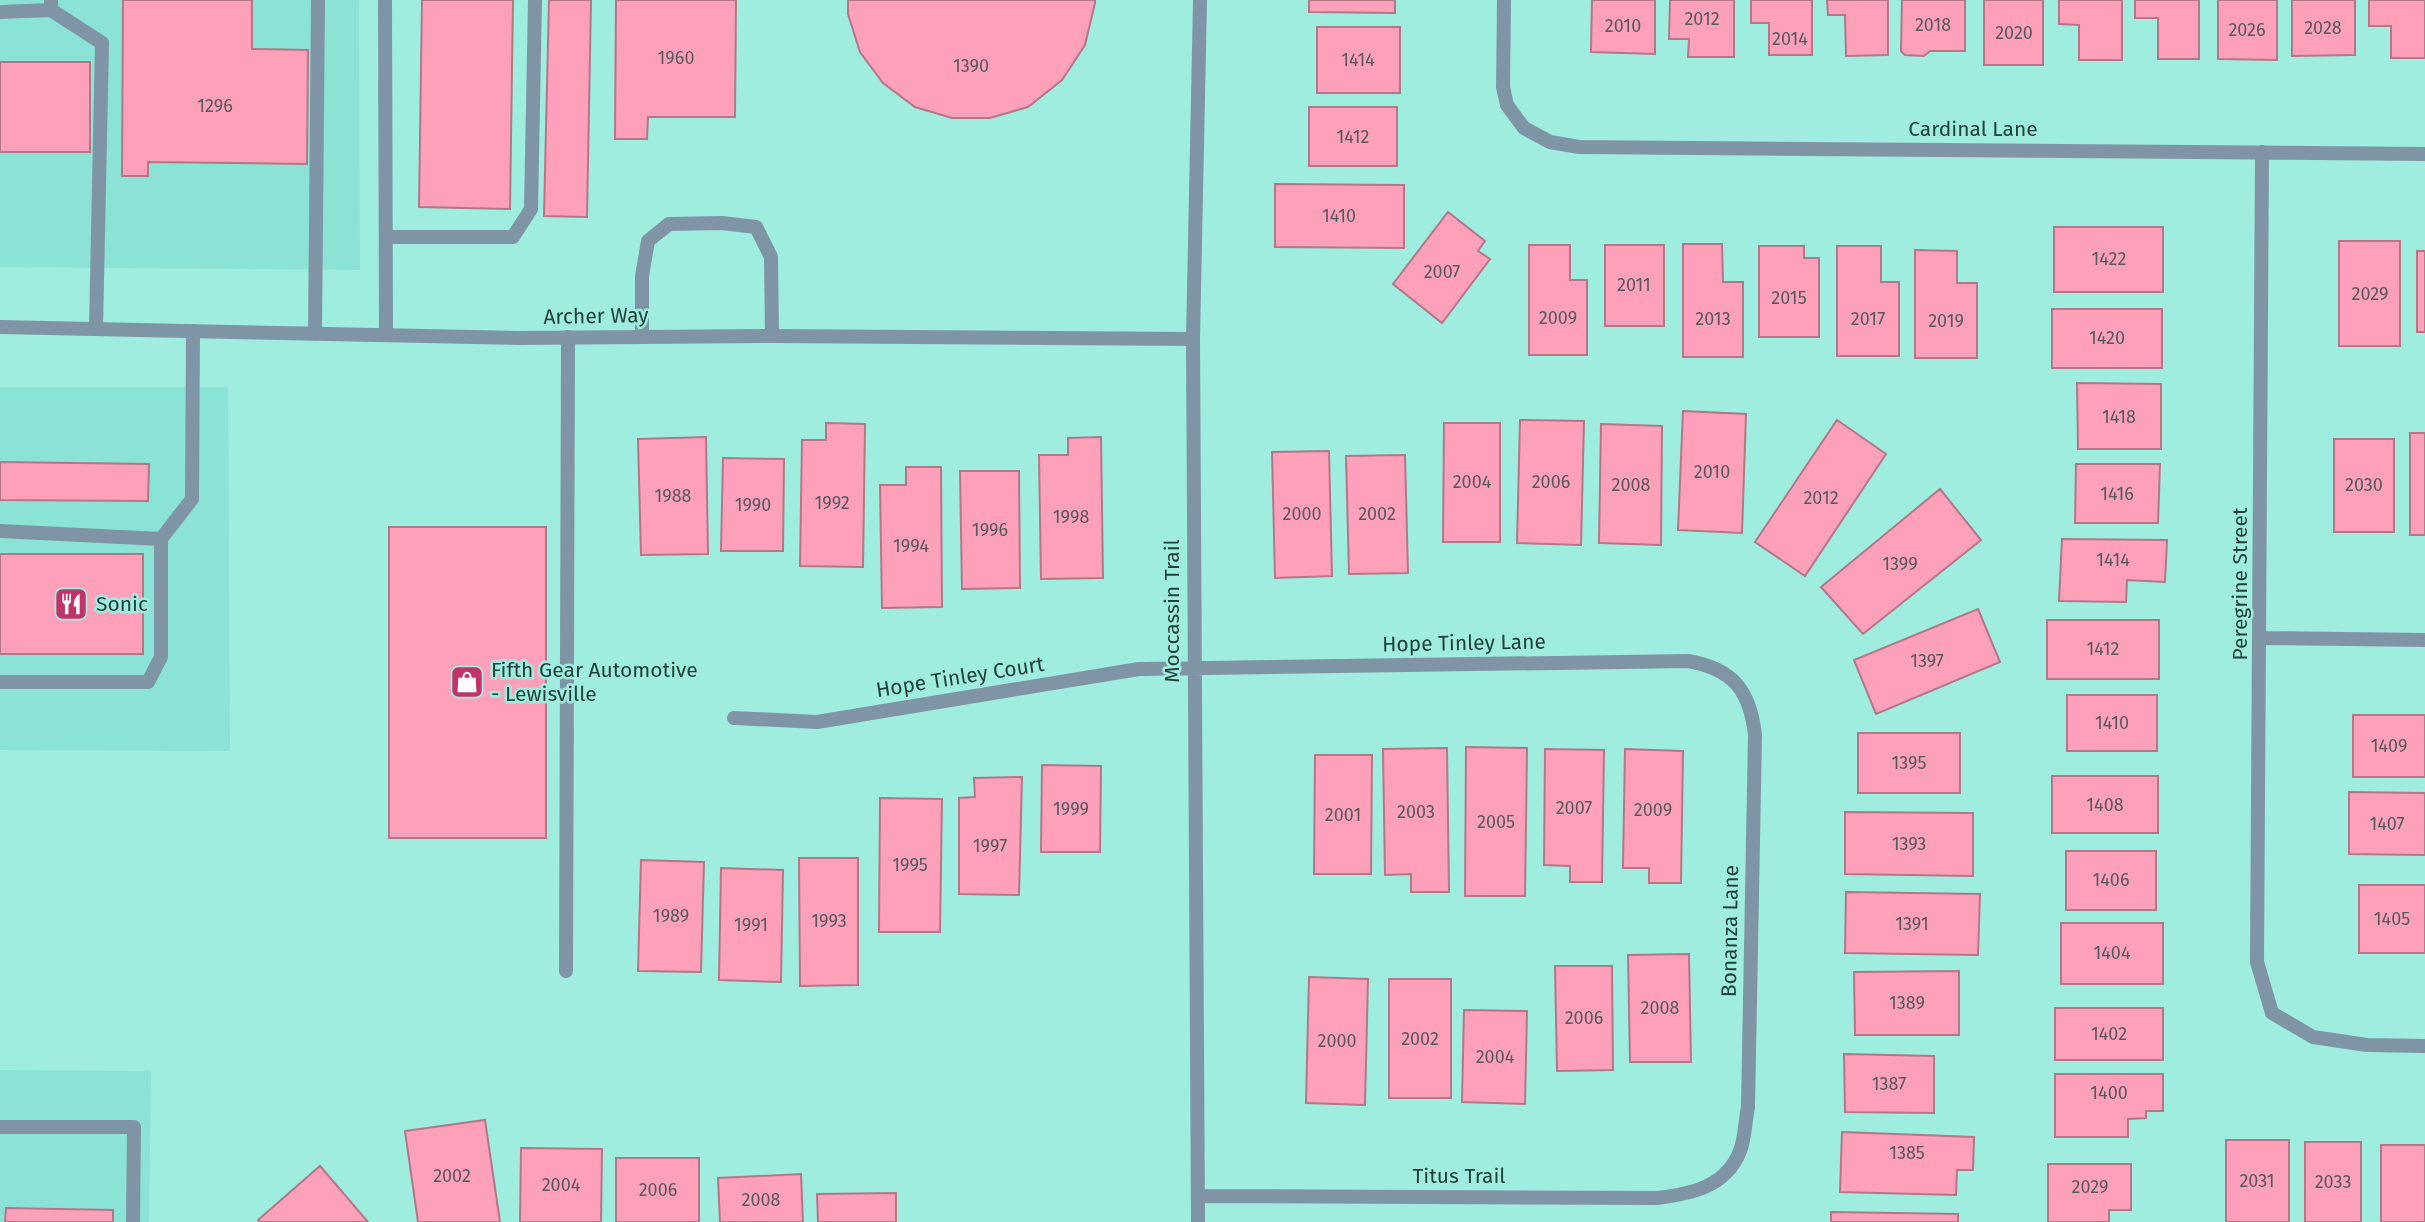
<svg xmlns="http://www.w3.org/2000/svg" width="2425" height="1222" font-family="'Fira Sans',sans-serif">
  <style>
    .built { fill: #8ae3d4 }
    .building { fill: #fda1ba; stroke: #b47787; stroke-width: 2 }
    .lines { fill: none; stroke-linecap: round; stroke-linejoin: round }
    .service { stroke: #7f95a6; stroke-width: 14 }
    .minor { stroke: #7f95a6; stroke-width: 14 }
    .labels { text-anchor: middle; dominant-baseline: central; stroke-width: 5; stroke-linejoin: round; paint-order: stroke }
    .number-label { font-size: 18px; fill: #58595c }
    .street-label { font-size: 21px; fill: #21413c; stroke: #9feddf }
    .poi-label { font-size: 21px; fill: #21413c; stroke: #9feddf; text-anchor: start }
  </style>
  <rect width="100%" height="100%" fill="#9feddf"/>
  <!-- built -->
  <path class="built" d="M0 0H359L360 270 0 267Z
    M0 387H228L230 751 0 750Z
    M0 1070 151 1071 149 1222H0Z"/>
  <!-- building -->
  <path class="building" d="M123 0H252V49L308 50 307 164 148 162V176H122Z
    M422 0H513L510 209 419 207Z
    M549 0H591L587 217 544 216Z
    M616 0H736L735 117H648L647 139H615Z
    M848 0H1095V3L1085 45 1062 80 1028 107 990 118H952L915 107 883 83 860 52 848 14Z
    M1309 0H1395V13L1309 12Z
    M1592 0H1655V54L1591 52Z
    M1670 0H1734V57H1688L1689 39H1669Z
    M1751 0H1812V55H1769V23H1751Z
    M1827 0H1888V55L1846 56 1845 15H1828Z
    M1902 0H1965V51H1930L1924 56 1905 55 1901 51Z
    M1984 0H2043V65H1984Z
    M2059 0H2122V60H2079V25L2059 24Z
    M2135 0H2199V59H2158V18H2135Z
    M2218 0H2277V60L2218 59Z
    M2292 0H2355V55L2292 56Z
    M2369 0H2425V58H2391V26H2369Z
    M1317 27H1400V93H1317Z
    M0 62H90V152H0Z
    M1309 107H1397V166H1309Z
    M1275 184 1404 185V248L1275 247Z
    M1448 212 1485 241 1478 251 1490 259 1442 323 1393 284Z
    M2054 227H2163V292H2054Z
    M2339 241H2400V346H2339Z
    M1683 244H1722L1723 282H1743V357H1683Z
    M1529 245H1570V280H1587V355H1529Z
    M1605 245H1664V326H1605Z
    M1759 246H1804V258H1819V337H1759Z
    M1837 246H1881V282H1899V356H1837Z
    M1915 250 1957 251V283H1977V358H1915Z
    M2417 251H2425V332H2417Z
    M2052 309H2162V368H2052Z
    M2077 383 2161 384V449H2078Z
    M1683 411 1746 414 1742 533 1678 530Z
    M1520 420 1584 421 1581 545 1517 543Z
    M1837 420 1886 454 1805 576 1755 542Z
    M826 423 865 424 863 567 800 566 802 440H826Z
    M1444 423H1500V542H1443Z
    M1601 424 1662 426 1661 545 1599 543Z
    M2410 433H2425V535H2410Z
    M706 437 708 554 641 555 638 439Z
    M1101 437 1103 578 1041 579 1039 455H1068V438Z
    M2334 439H2394V532H2334Z
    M1329 451 1332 576 1275 578 1272 452Z
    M1405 455 1408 573 1349 574 1346 456Z
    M723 458 784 459 783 551H721Z
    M0 462 149 464 148 501 0 500Z
    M2076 464H2160L2158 523H2075Z
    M906 467H941L942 607 882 608 880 485H906Z
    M960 471H1019L1020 588 962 589Z
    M1940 489 1981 540 1863 634 1821 587Z
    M389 527H546V838H389Z
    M2062 539 2167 540 2165 582 2127 580 2126 602 2059 601Z
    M0 554H143V654H0Z
    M1978 609 2000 662 1876 714 1854 660Z
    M2047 620H2159V679H2047Z
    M2067 695H2157V751H2067Z
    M2353 715H2425V777H2353Z
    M1858 733H1960V793H1858Z
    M1466 747 1527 748 1525 896H1465Z
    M1447 748 1449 892H1411V874L1385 875 1383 749Z
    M1545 749 1604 750 1602 882H1570V866L1544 865Z
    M1625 749 1683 751 1681 883H1649V868H1623Z
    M1315 755H1372L1371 874H1314Z
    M1042 765 1101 766 1100 852H1041Z
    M2052 776H2158V833H2052Z
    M1022 777 1019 895 959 894V798L975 797 974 778Z
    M2349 792 2425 793V855L2349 854Z
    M880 798 942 799 940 932H879Z
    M1845 812 1973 813V876L1845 874Z
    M2066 851H2156V910H2066Z
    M799 858H858V985L800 986Z
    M641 860 704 862 701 972 638 971Z
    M721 868 783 870 781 982 719 980Z
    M2359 885H2425V953H2359Z
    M1846 892 1980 894 1978 955 1845 953Z
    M2061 923H2163V984H2061Z
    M1689 954 1691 1062H1630L1628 955Z
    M1555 966H1612L1613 1070 1557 1071Z
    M1959 971V1035H1855L1854 972Z
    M1309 977 1368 979 1365 1105 1306 1103Z
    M1389 979H1451V1098H1389Z
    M2055 1008H2163V1060H2055Z
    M1464 1010 1527 1011 1525 1104 1462 1102Z
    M1844 1054 1934 1056V1113L1845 1112Z
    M2055 1074H2163V1111H2146V1118L2128 1119V1137H2055Z
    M485 1120 500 1222H418L405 1131Z
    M1842 1132 1974 1137 1973 1170H1957L1956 1195 1840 1192Z
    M2226 1140H2289V1222H2226Z
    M2305 1142H2361V1222H2305Z
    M2381 1145H2425V1222H2381Z
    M521 1148 602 1149 601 1222H520Z
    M616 1158H699V1222H616Z
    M2048 1164H2131V1210H2109V1222H2048Z
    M320 1166 368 1222H260L258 1220Z
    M801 1174 803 1222H720L718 1178Z
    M896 1193V1222H818L817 1194Z
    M6 1208 113 1210V1222H5Z
    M1831 1212 1958 1214V1222H1831Z"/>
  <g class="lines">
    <!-- service -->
    <path class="service" d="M385 0 386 335
      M51 10 102 43 96 329
      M0 12 51 10V0
      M386 237H513L531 209 535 0
      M315 334 318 0
      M642 337V276L648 241 669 224 722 223 756 227 771 257 772 336
      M0 531 161 539
      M0 682H148L161 657V539L192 499 193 331
      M566 971 568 337
      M0 1127H134L133 1222"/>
    <!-- minor -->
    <path class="minor" d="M1504 0 1503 87 1507 105 1524 128 1550 142 1579 147 2425 154
      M2262 152 2257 962 2272 1013 2313 1037 2367 1045 2425 1046
      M0 327 519 338 772 336 1193 339
      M2261 638 2425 640
      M734 718 817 722 1139 669 1688 661C1733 669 1750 690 1755 735L1748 1107C1745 1121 1745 1139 1740 1151 1726 1187 1691 1194 1657 1198L1198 1196
      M1198 1222 1193 339 1200 0"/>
  </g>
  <!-- icons -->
  <defs>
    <symbol id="restaurant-square" viewBox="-11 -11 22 22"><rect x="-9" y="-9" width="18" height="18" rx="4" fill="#c03469" stroke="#9feddf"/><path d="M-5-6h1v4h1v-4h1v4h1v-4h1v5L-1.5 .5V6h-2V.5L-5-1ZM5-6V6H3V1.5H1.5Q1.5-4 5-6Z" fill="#fff"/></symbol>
    <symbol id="shop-square" viewBox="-11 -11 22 22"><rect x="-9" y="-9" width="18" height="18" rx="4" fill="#c03469" stroke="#9feddf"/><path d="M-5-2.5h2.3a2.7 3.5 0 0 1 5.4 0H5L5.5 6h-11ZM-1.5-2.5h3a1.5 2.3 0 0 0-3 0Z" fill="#fff"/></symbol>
  </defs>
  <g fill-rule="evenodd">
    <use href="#restaurant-square" x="52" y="585" width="38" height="38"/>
    <use href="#shop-square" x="448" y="663" width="38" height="38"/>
  </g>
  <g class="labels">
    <!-- number labels -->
    <g class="number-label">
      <text x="1702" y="19">2012</text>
      <text x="1933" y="25">2018</text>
      <text x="1623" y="26">2010</text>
      <text x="2323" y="28">2028</text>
      <text x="2247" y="30">2026</text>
      <text x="2014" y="33">2020</text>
      <text x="1790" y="39">2014</text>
      <text x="676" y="58">1960</text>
      <text x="1358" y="60">1414</text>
      <text x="971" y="66">1390</text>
      <text x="215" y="106">1296</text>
      <text x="1353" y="137">1412</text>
      <text x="1339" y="216">1410</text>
      <text x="2109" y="259">1422</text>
      <text x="1442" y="272">2007</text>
      <text x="1634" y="285">2011</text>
      <text x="2370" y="294">2029</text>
      <text x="1789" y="298">2015</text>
      <text x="1558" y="318">2009</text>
      <text x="1713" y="319">2013</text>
      <text x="1868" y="319">2017</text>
      <text x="1946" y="321">2019</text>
      <text x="2107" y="338">1420</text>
      <text x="2119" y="417">1418</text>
      <text x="1712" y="472">2010</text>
      <text x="1472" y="482">2004</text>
      <text x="1551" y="482">2006</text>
      <text x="1631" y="485">2008</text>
      <text x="2364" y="485">2030</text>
      <text x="2117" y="494">1416</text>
      <text x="673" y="496">1988</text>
      <text x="1821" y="498">2012</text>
      <text x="832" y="503">1992</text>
      <text x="753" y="505">1990</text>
      <text x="1302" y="514">2000</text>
      <text x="1377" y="514">2002</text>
      <text x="1071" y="517">1998</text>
      <text x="990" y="530">1996</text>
      <text x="911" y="546">1994</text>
      <text x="2113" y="560">1414</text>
      <text x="1900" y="564">1399</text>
      <text x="2103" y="649">1412</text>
      <text x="1927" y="661">1397</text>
      <text x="2112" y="723">1410</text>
      <text x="2389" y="746">1409</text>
      <text x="1909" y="763">1395</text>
      <text x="2105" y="805">1408</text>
      <text x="1574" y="808">2007</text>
      <text x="1071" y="809">1999</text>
      <text x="1653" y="810">2009</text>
      <text x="1416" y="812">2003</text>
      <text x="1343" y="815">2001</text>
      <text x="1496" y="822">2005</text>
      <text x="2387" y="824">1407</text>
      <text x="1909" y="844">1393</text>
      <text x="990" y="846">1997</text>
      <text x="910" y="865">1995</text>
      <text x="2111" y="880">1406</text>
      <text x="671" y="916">1989</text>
      <text x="2392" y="919">1405</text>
      <text x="829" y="921">1993</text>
      <text x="1912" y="924">1391</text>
      <text x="751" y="925">1991</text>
      <text x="2112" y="953">1404</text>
      <text x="1907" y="1003">1389</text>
      <text x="1660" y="1008">2008</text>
      <text x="1584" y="1018">2006</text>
      <text x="2109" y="1034">1402</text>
      <text x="1420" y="1039">2002</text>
      <text x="1337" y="1041">2000</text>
      <text x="1495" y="1057">2004</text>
      <text x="1889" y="1084">1387</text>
      <text x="2109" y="1093">1400</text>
      <text x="1907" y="1153">1385</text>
      <text x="452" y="1176">2002</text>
      <text x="2257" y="1181">2031</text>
      <text x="2333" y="1182">2033</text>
      <text x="561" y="1185">2004</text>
      <text x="2090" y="1187">2029</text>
      <text x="658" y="1190">2006</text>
      <text x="761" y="1200">2008</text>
    </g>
    <!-- street labels -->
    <g class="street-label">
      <text x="1973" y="129">Cardinal Lane</text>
      <text transform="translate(596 316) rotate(-1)">Archer Way</text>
      <text transform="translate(2240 584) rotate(-90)">Peregrine Street</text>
      <text transform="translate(1172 611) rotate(-90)">Moccassin Trail</text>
      <text transform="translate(1464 643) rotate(-1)">Hope Tinley Lane</text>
      <text transform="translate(960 677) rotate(-9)">Hope Tinley Court</text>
      <text transform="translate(1730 931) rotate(-89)">Bonanza Lane</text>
      <text x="1459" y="1176">Titus Trail</text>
    </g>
    <!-- poi labels -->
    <g class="poi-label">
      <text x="96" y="604">Sonic</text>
      <text x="491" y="670">Fifth Gear Automotive<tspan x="491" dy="24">- Lewisville</tspan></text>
    </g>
  </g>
</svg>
